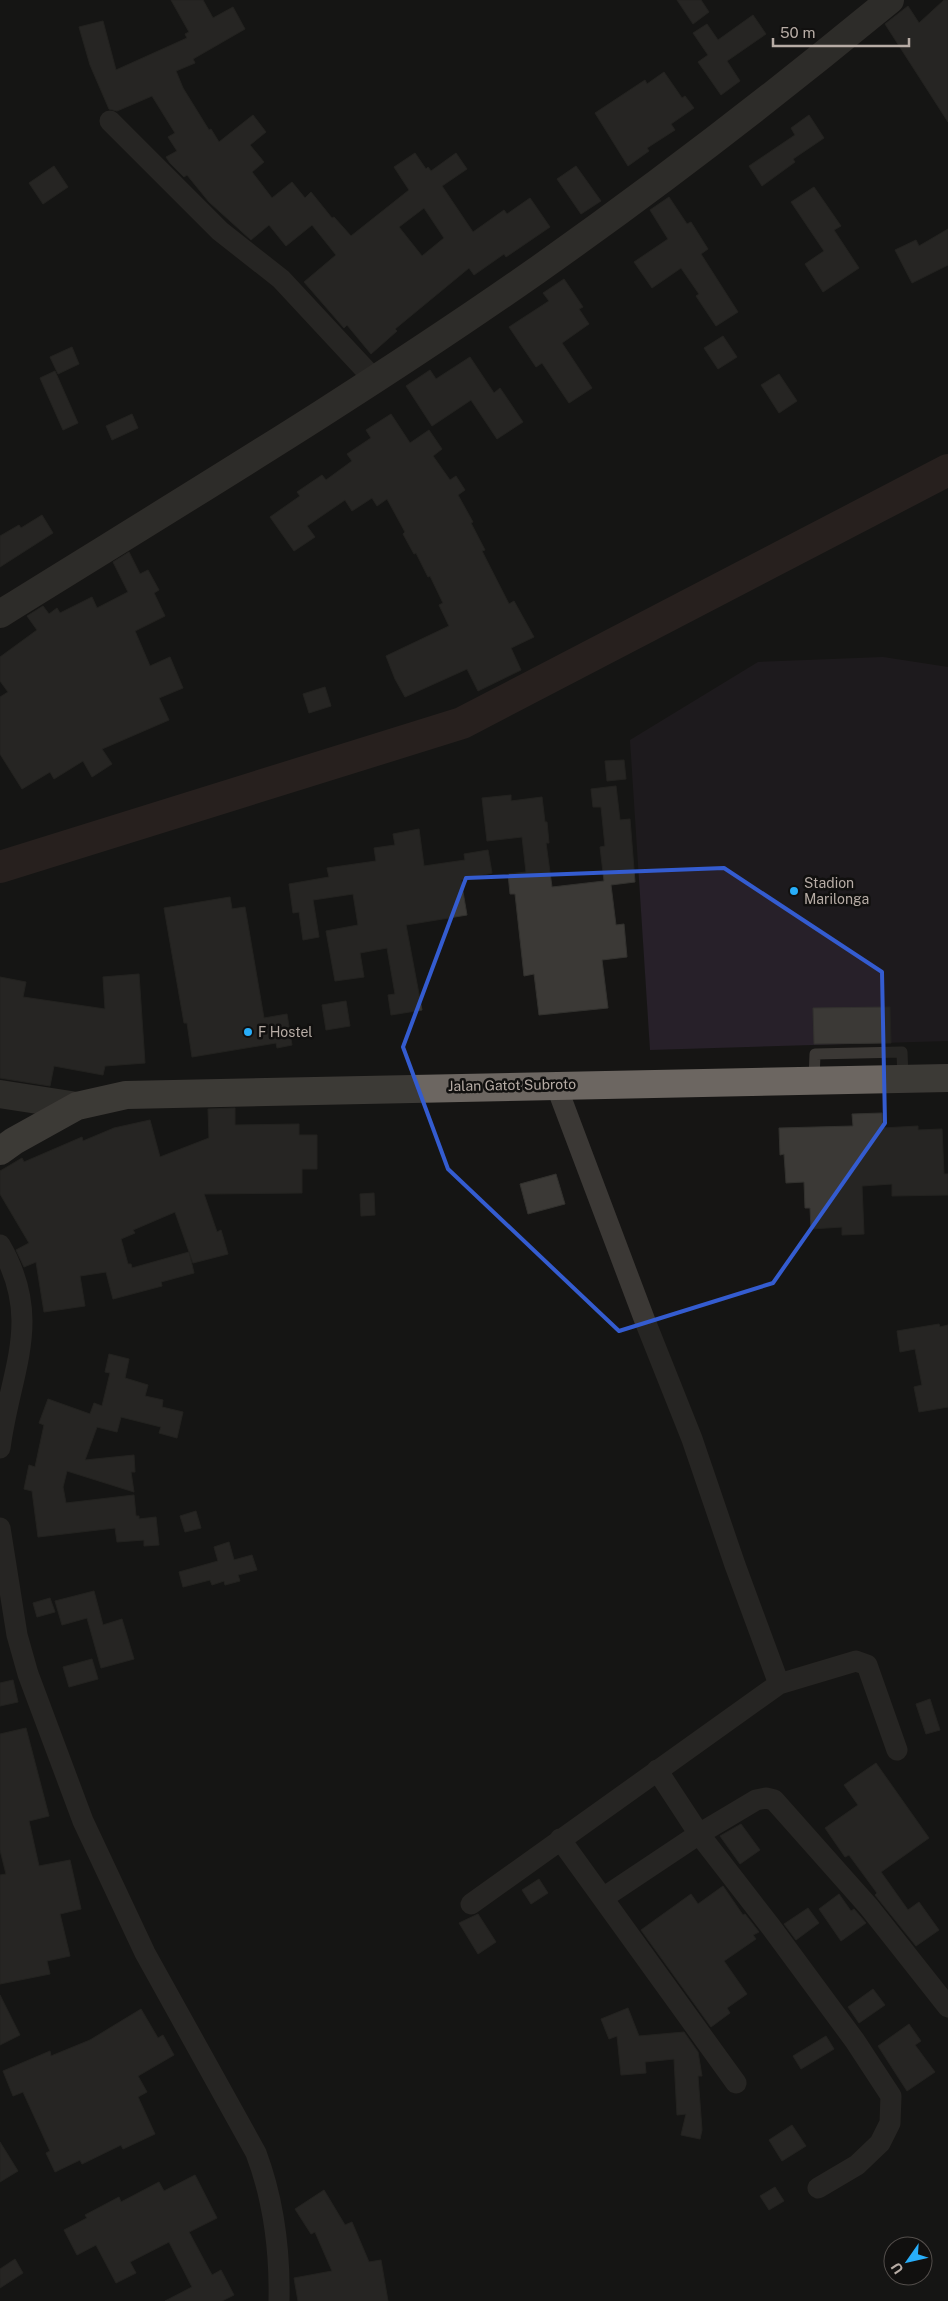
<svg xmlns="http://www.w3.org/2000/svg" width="948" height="2301" font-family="'Public Sans',sans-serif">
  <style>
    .green { fill: #272029 }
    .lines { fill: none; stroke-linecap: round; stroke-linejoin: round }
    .river { stroke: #3c2e2c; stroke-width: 32 }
    .building { fill: #3b3936; stroke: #32312e; fill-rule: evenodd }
    .lane { stroke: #3b3835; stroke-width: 11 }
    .street { stroke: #3b3835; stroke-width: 21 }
    .secondary { stroke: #4b4743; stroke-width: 28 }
    .highway { stroke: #6c6661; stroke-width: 28 }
    .marked { fill: none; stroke: #345cd0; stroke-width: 4; stroke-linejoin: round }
    .poi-dot { fill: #28aefa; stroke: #11100f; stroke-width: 2 }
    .labels { text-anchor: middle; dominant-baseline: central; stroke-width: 5; stroke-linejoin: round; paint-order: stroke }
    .poi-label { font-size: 14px; fill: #b7aca5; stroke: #11100f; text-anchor: start }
    .street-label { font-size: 14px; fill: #b7aca5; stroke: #11100f }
  </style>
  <rect width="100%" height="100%" fill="#161514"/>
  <!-- green -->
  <path class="green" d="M883 657 948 667V1041L650 1050 630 740 758 662Z"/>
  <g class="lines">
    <!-- river -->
    <path class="river" d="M0 867 462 723 948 470"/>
  </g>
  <!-- building -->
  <path class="building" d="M171 0H203L213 18 233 7 245 29 193 59 195 63 176 71 183 88 209 130 211 129 219 142 253 115 266 132 250 145 264 162 252 172 272 198 292 182 305 198 311 192 332 218 334 217 351 236 409 190 394 167 415 153 426 169 428 167 431 171 456 153 467 169 442 186 473 232 504 210 507 214 530 198 550 227 506 257 504 254 474 275 469 268 395 329 397 331 371 354 347 325 344 328 304 282 336 255 312 225 286 246 269 225 251 240 209 202 187 175 184 177 170 163 166 157 177 151 168 137 175 133 152 96 117 111 109 109 90 65 79 27 103 21 116 70 187 38 185 34 189 32ZM424 208 444 238 422 256 399 227Z
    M677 0H701L709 12 693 24Z
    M944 0H948V122L885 24 908 6 919 23Z
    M753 15 766 34 727 61 740 81 721 95 698 62 708 55 693 33 707 24 718 40Z
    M664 72 682 98 685 96 694 108 671 124 675 130 647 148 649 151 628 166 595 113 645 80 647 84Z
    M809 115 824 138 793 159 795 162 762 186 749 166 795 135 791 128Z
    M54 166 68 187 43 204 29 183Z
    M576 166 601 201 581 214 557 179Z
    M814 187 841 226 834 230 859 268 823 292 805 264 824 251 791 202Z
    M669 197 687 224 691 222 708 249 701 254 738 312 716 326 696 296 699 294 681 268 652 288 634 262 668 239 650 210Z
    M948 229V265L912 283 895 250 916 240 919 246Z
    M564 279 583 307 579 309 589 324 562 343 592 388 569 403 542 363 536 367 509 327 549 301 543 293Z
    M723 336 737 357 718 369 704 348Z
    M72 347 79 364 58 374 50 357Z
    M470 357 494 393 500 388 523 422 497 439 471 400 432 426 406 386 430 370 436 379Z
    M55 371 78 423 63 430 40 378Z
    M779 374 797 401 779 413 761 385Z
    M132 414 138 428 112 440 106 426Z
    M391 414 410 443 429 430 442 449 433 456 450 480 456 476 465 490 458 495 473 522 471 523 485 550 482 551 509 604 514 601 534 637 511 648 521 670 478 691 467 669 405 697 395 679 386 656 449 626 439 605 443 603 430 576 428 577 416 553 414 554 403 534 405 532 387 499 377 506 372 498 352 511 345 500 307 526 315 537 294 551 270 517 300 496 297 492 322 475 326 480 352 461 347 454 371 438 366 430Z
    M42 515 53 533 0 567V536L19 525 21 528Z
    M129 552 140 574 148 570 159 590 154 593 165 616 135 631 150 666 170 657 183 688 159 698 169 720 102 749 112 764 92 777 83 761 54 779 50 772 22 789 0 754V697L8 692 0 681V657L37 630 27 616 43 606 49 614 57 608 60 613 92 597 97 608 128 592 113 562Z
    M325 687 331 706 309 713 303 694Z
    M624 760 626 779 607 781 605 761Z
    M616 786 620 820 630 819 635 882 611 885 616 925 624 924 627 957 602 960 608 1008 539 1015 534 974 524 976 515 894H510L508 874 526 872 522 837 487 841 482 798 511 795V801L542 797 545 822H547L549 843H546L552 887 604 881 600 847 605 846 601 807H593L591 789Z
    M419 829 424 866 465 860 464 854 488 850 492 873 461 880 467 915 406 925 422 1010 391 1015 388 995 395 994 387 948 360 953 364 977 335 981 326 931 358 925 353 894 313 900 319 937 303 940 299 912 293 913 289 884 329 877 327 868 376 861 374 848 395 845 393 834Z
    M230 897 232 909 245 907 264 1018 287 1014 292 1045 277 1048 276 1043 192 1057 187 1023H184L164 908Z
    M139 974 145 1063 105 1066 103 1075 54 1066 50 1086 0 1078V977L26 982 23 997 105 1009 103 977Z
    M346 1001 350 1026 326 1030 322 1005Z
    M890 1007 891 1043 814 1044 813 1008Z
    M235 1108V1125L299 1124V1135H317V1169H302V1193L204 1194 217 1232 221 1230 228 1254 193 1263 175 1212 133 1230 135 1233 121 1239 128 1264H131L132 1268 189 1252 194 1273 161 1282 162 1286 113 1299 106 1272 80 1276 85 1306 44 1312 36 1262 24 1267 16 1250 29 1243 0 1194V1171L22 1158 24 1162 82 1137 83 1141 114 1128 150 1120 160 1157 209 1138 208 1109Z
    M882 1113 883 1128 918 1126V1130L942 1129 944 1174H948V1195L892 1196V1184L862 1186 864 1234 842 1235V1227L811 1229 810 1208H805L804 1182 786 1183 784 1154 780 1155 779 1128 853 1126 852 1114Z
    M556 1174 565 1204 528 1214 520 1184Z
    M374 1193 375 1215 361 1216 360 1194Z
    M939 1324 940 1327 948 1325V1407L919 1412 914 1387 922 1385 915 1349 900 1352 897 1331Z
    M109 1354 129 1359 125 1378 148 1385 145 1396 163 1400 162 1407 183 1412 177 1438 159 1433 161 1427 121 1417 117 1432 97 1427 85 1460 134 1455 135 1472H131L134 1492 67 1471 63 1487 66 1503 134 1495 136 1516H139V1519L156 1517 159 1545 144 1546V1540L117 1542 115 1528 38 1537 32 1491 24 1489 29 1465 35 1467 44 1425 39 1423 48 1399 90 1414 94 1403 102 1406 110 1373 105 1372Z
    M196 1511 201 1528 185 1532 180 1516Z
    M229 1542 234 1560 252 1555 257 1570 238 1575 240 1581 225 1585 224 1581 212 1585 210 1580 183 1587 179 1572 218 1561 214 1547Z
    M94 1591 103 1625 122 1619 134 1659 101 1668 87 1618 62 1625 55 1601Z
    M50 1598 55 1612 37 1617 33 1603Z
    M92 1659 98 1679 69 1687 63 1667Z
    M13 1680 18 1702 0 1706V1683Z
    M930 1699 940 1730 926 1734 916 1704Z
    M26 1728 49 1816 29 1821 39 1866 70 1860 81 1909 60 1914 70 1956 47 1961 50 1974 0 1984V1875L6 1874 0 1850V1734Z
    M876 1763 929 1838 881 1872 908 1910 919 1902 939 1930 916 1946 875 1895 877 1893 849 1855 845 1857 825 1828 858 1805 844 1785Z
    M741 1824 760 1850 740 1864 720 1836Z
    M539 1879 548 1893 531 1904 522 1890Z
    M723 1886 743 1915 745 1914 759 1932 753 1935 756 1939 724 1961 747 1994 727 2008 730 2013 711 2027 641 1930 691 1894 698 1904Z
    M839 1894 851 1911 854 1909 866 1923 841 1941 819 1909Z
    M808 1908 819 1923 796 1940 784 1924Z
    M478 1914 496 1942 478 1954 459 1923Z
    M873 1989 885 2005 859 2023 848 2007Z
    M0 1995 20 2035 0 2045Z
    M628 2008 639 2036 684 2032 698 2052 702 2076H698L702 2130 700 2139 681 2135 686 2114 677 2115 674 2059 645 2062 646 2073 621 2075 617 2036 609 2039 601 2019Z
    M141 2009 158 2038 163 2035 174 2055 138 2076 147 2092 138 2097 155 2134 123 2149 121 2145 82 2164 80 2160 55 2172 46 2153 50 2151 23 2092 13 2096 3 2071 50 2051 51 2056 90 2040Z
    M909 2024 921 2041 915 2045 935 2072 907 2091 878 2046Z
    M826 2036 834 2049 801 2069 793 2056Z
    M792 2125 806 2146 782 2161 769 2140Z
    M0 2142 18 2171 0 2182Z
    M195 2175 217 2218 189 2232 212 2275 221 2270 234 2295 222 2301H165L192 2287 169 2242 130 2262 136 2273 116 2283 96 2245 77 2255 64 2230 87 2218 85 2215 119 2197 121 2202 159 2182 164 2191Z
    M775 2187 784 2201 769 2210 760 2196Z
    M324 2190 345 2225 352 2222 369 2262 381 2260 388 2301H298L294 2278 332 2271 315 2232 311 2234 295 2209Z
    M15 2259 23 2273 0 2288V2269Z"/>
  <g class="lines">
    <!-- lane -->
    <path class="lane" d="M814 1080 815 1054 902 1052 903 1079"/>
    <!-- street -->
    <path class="street" d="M110 121 220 231 281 279 374 379
      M556 1085 645 1321 692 1439 735 1565 779 1684
      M0 1245C44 1321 10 1370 0 1448
      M0 1528 17 1635 28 1674 83 1821 145 1953 256 2153C274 2201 280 2251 279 2301
      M657 1770 699 1834 771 1927 855 2041 891 2096 890 2123 880 2143 857 2165 818 2188
      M560 1839 736 2083
      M603 1898 699 1834 756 1800 766 1798 774 1800 869 1907 948 2007
      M471 1904 779 1684 856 1661 867 1665 897 1750"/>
    <!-- secondary -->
    <path class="secondary" d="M0 614C180 502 362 393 536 271 658 185 775 95 890 0
      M0 1094 77 1106"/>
    <!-- highway -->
    <path class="highway" d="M0 1151 14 1141 77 1106 126 1095 948 1078"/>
  </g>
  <!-- marked area -->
  <path d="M0 0H948V2301H0ZM724 868 882 972 885 1123 773 1283 619 1331 448 1169 403 1047 466 878Z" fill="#161514" fill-opacity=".55" fill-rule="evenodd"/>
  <path class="marked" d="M724 868 882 972 885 1123 773 1283 619 1331 448 1169 403 1047 466 878Z"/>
  <!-- markers -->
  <g class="poi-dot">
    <circle cx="794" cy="891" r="5"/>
    <circle cx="248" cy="1032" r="5"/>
  </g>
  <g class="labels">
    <!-- poi labels -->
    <g class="poi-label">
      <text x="804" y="883">Stadion<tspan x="804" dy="16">Marilonga</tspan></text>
      <text x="258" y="1032">F Hostel</text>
    </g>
    <!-- street labels -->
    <g class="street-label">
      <text transform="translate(512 1085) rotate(-1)">Jalan Gatot Subroto</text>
    </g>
  </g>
  <!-- north arrow -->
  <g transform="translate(908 2261) rotate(236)"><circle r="24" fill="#11100f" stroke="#534e4b"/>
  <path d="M0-4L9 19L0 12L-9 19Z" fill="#28aefa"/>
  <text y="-8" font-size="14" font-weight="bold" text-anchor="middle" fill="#b7aca5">U</text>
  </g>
  <!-- scale -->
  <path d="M773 38v8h136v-8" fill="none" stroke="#b7aca5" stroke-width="2.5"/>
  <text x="780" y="38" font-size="15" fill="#b7aca5" stroke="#11100f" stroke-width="4" paint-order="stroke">50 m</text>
</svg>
